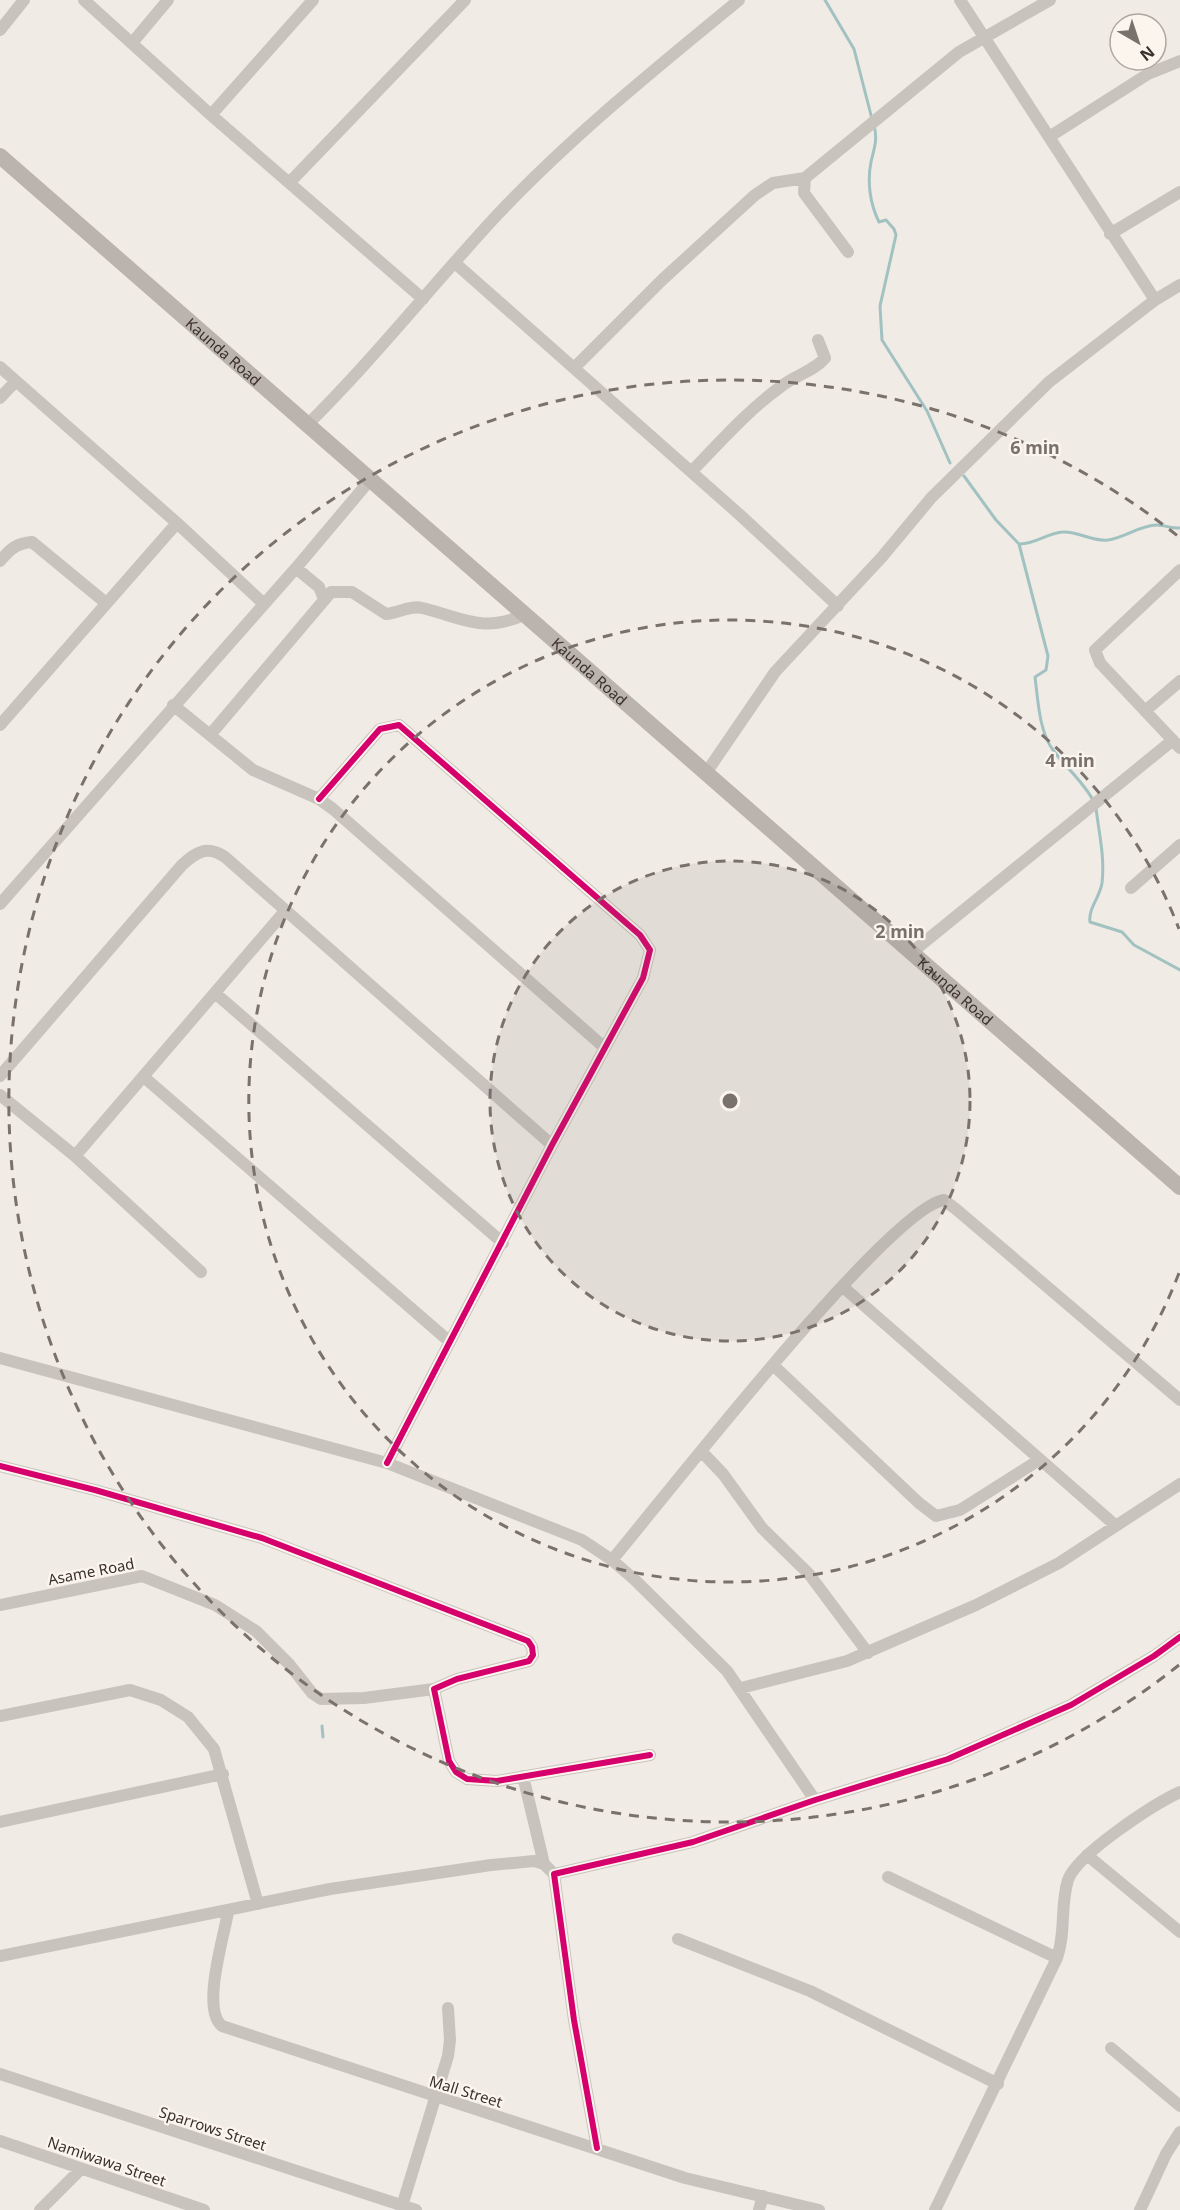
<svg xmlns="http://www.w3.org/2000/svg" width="1180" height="2210" font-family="'Noto Sans',sans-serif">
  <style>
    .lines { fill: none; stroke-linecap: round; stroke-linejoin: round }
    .stream { stroke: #a1c2c1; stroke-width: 3 }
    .street { stroke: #c9c3be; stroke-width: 12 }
    .secondary { stroke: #bab3ae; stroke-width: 16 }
    .cycleway-casing { stroke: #fbf5ee; stroke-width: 10 }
    .cycleway { stroke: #d6006c; stroke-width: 6 }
    .ring { fill: none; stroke: #7a716c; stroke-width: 3; stroke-dasharray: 10 8 }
    .labels { text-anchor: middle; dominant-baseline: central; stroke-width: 4.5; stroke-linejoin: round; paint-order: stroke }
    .street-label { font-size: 15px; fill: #3b302b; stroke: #fbf5ee }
    .centre { fill: #7a716c; stroke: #fbf5ee; stroke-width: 3 }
    .ring-label { font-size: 18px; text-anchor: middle; font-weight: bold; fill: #7a716c; stroke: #fbf5ee; stroke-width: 4.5; stroke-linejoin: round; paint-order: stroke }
  </style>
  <rect width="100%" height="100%" fill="#f0ebe5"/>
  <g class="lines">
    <!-- stream -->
    <path class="stream" d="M825 0 854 49 872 119
      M874 126C878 139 874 149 871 162 867 182 870 204 879 222L886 220 894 229 896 235 880 306 882 340 927 411 950 463
      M964 476 996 520 1019 544 1048 656 1046 670 1035 677C1038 700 1039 731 1053 750 1066 768 1084 782 1094 802
      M1019 544C1034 545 1047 533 1063 532 1078 531 1092 542 1108 540 1124 538 1140 525 1157 525 1165 525 1172 529 1180 528
      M1096 808C1099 834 1105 857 1102 883 1100 897 1088 909 1090 922L1122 932 1134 945 1180 970
      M322 1726 323 1737"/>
    <!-- street -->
    <path class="street" d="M84 0 211 115 423 299
      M960 0 1155 300
      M0 30 24 0
      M132 43 168 0
      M211 115 313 0
      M1049 137 1148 74 1180 61
      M805 178 959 52 1050 0
      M290 182 465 0
      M1110 234 1180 192
      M455 263 740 515 838 606
      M0 367 177 523 264 604
      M574 368 662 280 755 195 773 183 805 178 804 193 848 252
      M0 398 16 381
      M306 426C374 359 433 284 498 214 572 136 656 68 739 0
      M692 471C720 442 749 409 783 385 796 375 814 371 825 358L818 340
      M0 561C10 549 17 543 32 542L106 603
      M296 568 319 587 324 599
      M1180 570 1095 650 1100 663 1180 748
      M173 705 253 770 319 799 333 809 605 1048
      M1145 711 1180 681
      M0 725 177 523
      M210 735 331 592H352L386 614C398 613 410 605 422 608 464 618 482 634 526 614
      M706 773 775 672 882 557 931 498 1049 382 1155 300 1180 285
      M319 799 380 729 399 725 640 935 650 950 643 978 552 1145 387 1463
      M1131 888 1180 845
      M0 904 296 568 370 480
      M911 953 1173 740
      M215 993 503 1243
      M0 1076 182 865C196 852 207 845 225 857L552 1145
      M145 1078 450 1342
      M0 1095 75 1156 201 1272
      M75 1156 285 911
      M843 1287 1115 1525
      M0 1358 387 1463 582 1540 612 1560 635 1580 727 1671 815 1800
      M773 1365 919 1503 936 1516 960 1510 1039 1460
      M702 1452 723 1474 762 1528 809 1574 868 1653
      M0 1466 95 1490 262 1538 528 1641 532 1647 533 1655 529 1661 457 1679 434 1689 449 1761 456 1772 467 1779 497 1781 650 1755
      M612 1560C661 1502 889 1208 944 1200L957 1210 1180 1400
      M0 1605 142 1576 215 1605 256 1631 289 1664 312 1693 321 1699 364 1698 434 1689
      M741 1688 847 1661 976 1605 1059 1563 1180 1484
      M0 1716 130 1690 161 1700 188 1717 214 1749 258 1904
      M523 1776 544 1864
      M0 1822 223 1774
      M1087 1855 1180 1932
      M888 1877 1057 1958
      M228 1912C224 1937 201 2009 222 2026L685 2178 819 2210
      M678 1939 810 1991 998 2084
      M0 1956 330 1889 491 1865 534 1861 544 1864 554 1874
      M1111 2048 1180 2106
      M0 2074 416 2210
      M0 2141 204 2210
      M597 2148 574 2020 554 1874 693 1842 815 1800 948 1759 1071 1705 1154 1656 1180 1637
      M402 2206 448 2056 450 2040 448 2008
      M40 2210 81 2169
      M759 2210 763 2196
      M935 2210 1057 1958C1066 1933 1060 1905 1068 1880 1077 1854 1154 1804 1180 1792
      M1140 2210 1166 2154 1180 2132"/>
    <!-- secondary -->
    <path class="secondary" id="s1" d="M0 156 1180 1187"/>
    <defs>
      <path id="cycleway" d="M319 799 380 729 399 725 640 935 650 950 643 978 552 1145 387 1463
        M0 1466 95 1490 262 1538 528 1641 532 1647 533 1655 529 1661 457 1679 434 1689 449 1761 456 1772 467 1779 497 1781 650 1755
        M597 2148 574 2020 554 1874 693 1842 815 1800 948 1759 1071 1705 1154 1656 1180 1637"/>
    </defs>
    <!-- cycleway casing -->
    <use href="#cycleway" class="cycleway-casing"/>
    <!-- cycleway -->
    <use href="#cycleway" class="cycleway"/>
  </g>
  <!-- distance rings -->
  <circle cx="730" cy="1101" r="240" fill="#7a716c" fill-opacity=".12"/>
  <g class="ring">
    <circle cx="730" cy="1101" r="240"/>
    <path d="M1179 1273A481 481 0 1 1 1179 929"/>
    <path d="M1179 1665A721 721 0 1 1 1179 537"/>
  </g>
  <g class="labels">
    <!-- street labels -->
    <g class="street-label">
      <text stroke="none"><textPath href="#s1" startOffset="297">Kaunda Road</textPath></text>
      <text stroke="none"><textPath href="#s1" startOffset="783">Kaunda Road</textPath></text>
      <text stroke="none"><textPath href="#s1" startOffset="1269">Kaunda Road</textPath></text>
      <text transform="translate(91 1571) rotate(-11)">Asame Road</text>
      <text transform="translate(466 2091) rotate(17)">Mall Street</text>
      <text transform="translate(213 2128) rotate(18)">Sparrows Street</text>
      <text transform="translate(107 2161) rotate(19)">Namiwawa Street</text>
    </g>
  </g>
  <circle cx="730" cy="1101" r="9" class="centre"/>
  <g class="ring-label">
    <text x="1035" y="454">6 min</text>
    <text x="1070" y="767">4 min</text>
    <text x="900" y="938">2 min</text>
  </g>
  <!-- north arrow -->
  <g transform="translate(1138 42) rotate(141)"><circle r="28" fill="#fbf5ee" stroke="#aea6a0" stroke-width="1.5"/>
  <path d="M0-4.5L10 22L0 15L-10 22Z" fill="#7a716c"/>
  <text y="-9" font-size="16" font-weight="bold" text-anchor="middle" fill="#3b302b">N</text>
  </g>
</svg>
